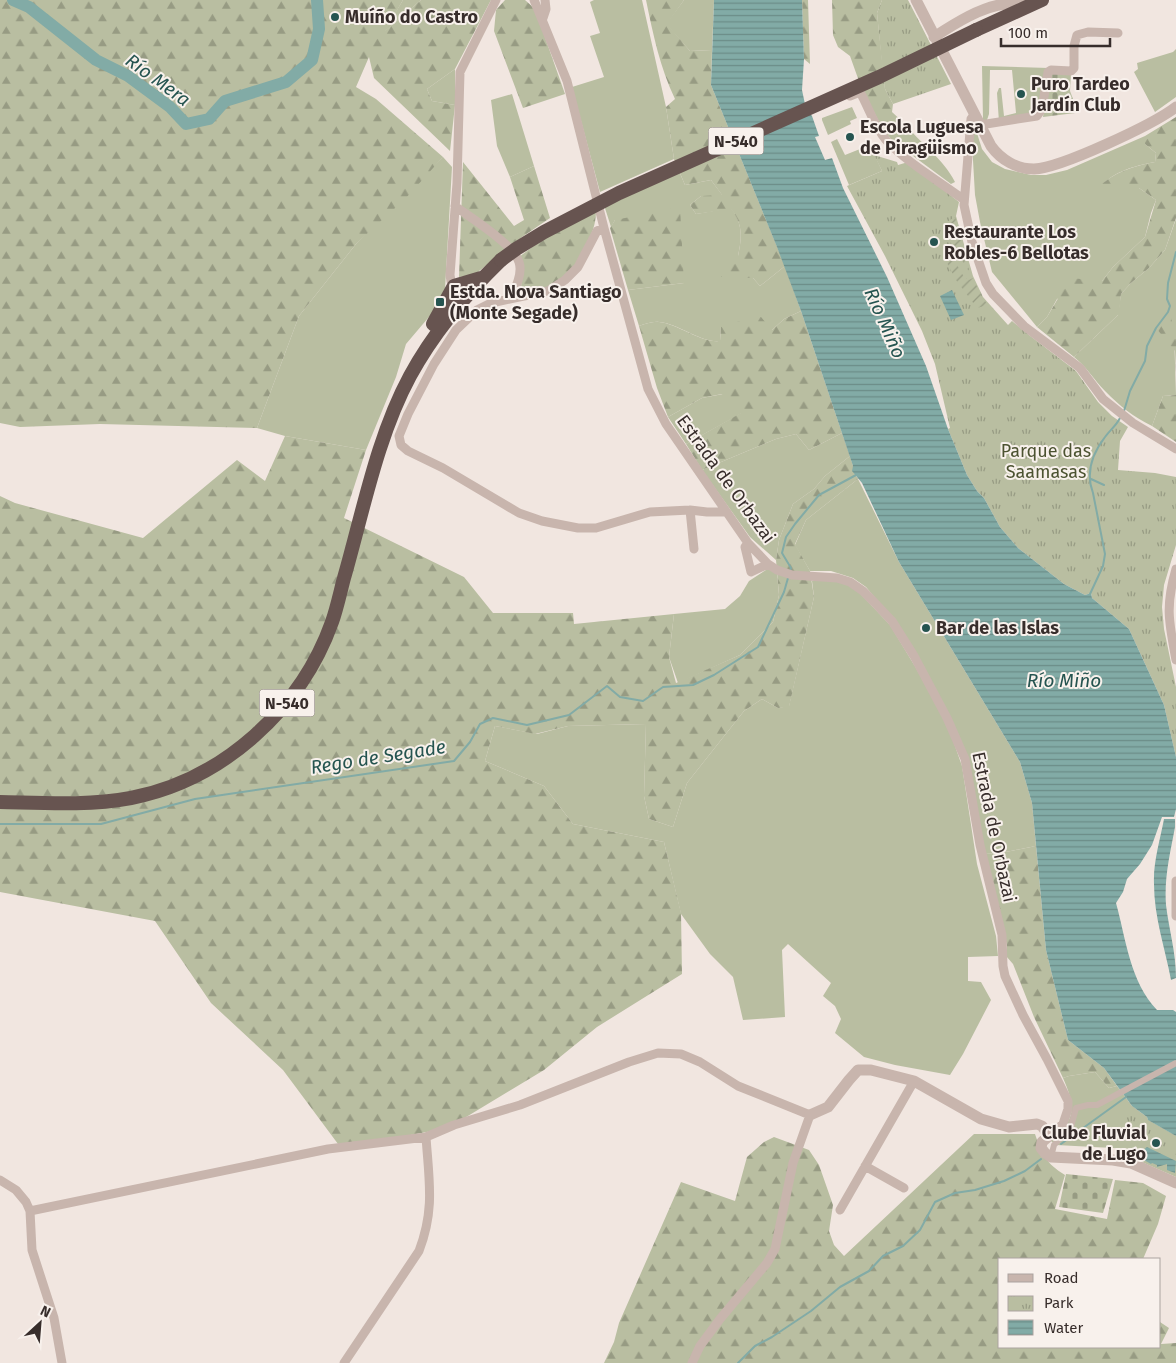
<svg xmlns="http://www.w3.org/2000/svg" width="1176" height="1363" font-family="'Fira Sans',sans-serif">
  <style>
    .grass { fill: #b9bea1 }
    .forest { fill: url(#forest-firs) }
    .cemetery { fill: url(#cemetery-stones) }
    .park { fill: url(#park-tufts) }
    .garden { fill: url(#garden-furrows) }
    .water { fill: url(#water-rules) }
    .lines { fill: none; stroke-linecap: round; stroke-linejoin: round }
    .stream { stroke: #82aba6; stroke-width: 2 }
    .river { stroke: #82aba6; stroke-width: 12 }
    .pedestrian { stroke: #c8b5ad; stroke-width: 6 }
    .minor { stroke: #c8b5ad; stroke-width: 9 }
    .tertiary { stroke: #c8b5ad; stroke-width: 11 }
    .trunk { stroke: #675450; stroke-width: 14 }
    .trunk-bridge { stroke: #675450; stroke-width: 14 }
    .poi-dot { fill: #255450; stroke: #f8f1ec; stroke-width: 2 }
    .labels { text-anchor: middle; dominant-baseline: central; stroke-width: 4; stroke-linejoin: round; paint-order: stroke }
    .shield { fill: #f8f1ec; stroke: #716865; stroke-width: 1 }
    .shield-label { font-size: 16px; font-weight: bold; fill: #372d2b }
    .poi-label { font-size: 18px; font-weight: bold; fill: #372d2b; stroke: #f8f1ec; text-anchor: start }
    .park-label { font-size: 18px; fill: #4c5331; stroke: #f8f1ec }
    .street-label { font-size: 18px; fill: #372d2b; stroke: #f8f1ec }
    .water-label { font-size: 19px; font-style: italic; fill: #255450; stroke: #f8f1ec }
  </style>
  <defs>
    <pattern id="forest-firs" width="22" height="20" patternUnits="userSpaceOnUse" patternTransform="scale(1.25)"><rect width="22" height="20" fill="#b9bea1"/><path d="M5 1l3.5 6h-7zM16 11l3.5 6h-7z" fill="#979b83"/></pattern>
    <pattern id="cemetery-stones" width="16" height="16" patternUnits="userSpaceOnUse" patternTransform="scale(1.25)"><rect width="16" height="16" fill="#b9bea1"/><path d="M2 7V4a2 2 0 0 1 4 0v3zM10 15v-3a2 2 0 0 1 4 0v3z" fill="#979b83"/></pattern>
    <pattern id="park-tufts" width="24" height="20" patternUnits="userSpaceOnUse" patternTransform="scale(1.25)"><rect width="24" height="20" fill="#b9bea1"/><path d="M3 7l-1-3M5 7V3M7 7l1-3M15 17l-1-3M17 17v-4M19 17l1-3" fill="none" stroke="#979b83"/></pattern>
    <pattern id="garden-furrows" width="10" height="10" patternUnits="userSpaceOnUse" patternTransform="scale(1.25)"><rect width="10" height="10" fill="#b9bea1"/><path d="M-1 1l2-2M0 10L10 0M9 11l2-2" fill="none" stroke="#979b83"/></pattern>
    <pattern id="water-rules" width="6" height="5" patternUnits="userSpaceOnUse" patternTransform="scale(1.25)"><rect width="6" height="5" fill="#82aba6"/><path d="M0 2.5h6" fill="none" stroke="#6b8c87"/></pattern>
  </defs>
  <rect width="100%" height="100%" fill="#f1e6e0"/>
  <!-- grass -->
  <path class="grass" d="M403 0H421L383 33Z
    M594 0H642L666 107 674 159 600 192 572 87 604 77 590 36 600 33 590 2Z
    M684 0H714L712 50 690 51 666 24Z
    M1176 49V97L1155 112 1134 72 1138 69 1137 63 1173 52Z
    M982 66 1049 68 1039 111 999 122 997 93 999 88H1001L1004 116 1016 113 1012 70H990L989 114 987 120H983Z
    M455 69V105L432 101 427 89Z
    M512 94 534 166 510 177 497 146 491 100Z
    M852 107 857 118 850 121 851 124 828 135 822 120V118Z
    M905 124C921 144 943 158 955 182L951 184 893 141 907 131Z
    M976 130 982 149 992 162 1005 169 1031 175H1046L1067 170 1145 136V144L1156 153 1155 162C1134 166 1114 171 1099 188H1139L1156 200 1151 213 1145 237 1113 267 1102 281 1057 299 1047 317 1037 327 992 272 980 222 975 195 972 143 974 131Z
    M837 139 845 155 870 145 882 171 849 185 831 142Z
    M443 157 452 167 445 289 434 311 406 344 396 377 366 450 285 436 257 428 299 316 356 244Z
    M679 171 685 185 711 180 723 196H701L690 205 696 214 731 208C743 224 742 237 738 256L753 278 760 286 785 266 801 311 784 319 772 330 721 327 720 341C700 343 680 324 659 322 653 321 645 324 639 326L628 290 684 283 615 220 611 227 604 205Z
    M1176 219V331H1174L1176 395 1163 396 1152 426C1132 416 1121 407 1105 391 1094 380 1087 367 1074 357L1118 315 1121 294 1131 283 1149 268 1165 250Z
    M723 394 742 413 686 444 668 417 702 398Z
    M842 433 850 456 825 476 814 489 793 504 779 540 776 560 750 537 702 470 776 439 796 434 809 450Z
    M858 479 899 562 1020 762 1032 803 1036 846C1018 849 1002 854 984 854L966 755 886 611 866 587 853 578 831 571H810L795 545 806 520Z
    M769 568 777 573 779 595 773 622 740 655 678 683 669 657 674 614 725 609 740 596 749 581Z
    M823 580 841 582 855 588 890 625 916 668 948 726 962 766 977 864 996 936 998 956 968 957V981L981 982 991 1000 963 1054 950 1075 895 1065 864 1057 835 1033 841 1019 835 1006 823 996 831 983 788 944 782 950 785 1017 743 1020 733 977 710 954 681 914 664 842 573 824 544 786 485 761 495 726 537 734 568 726 646 724 644 796 649 819 673 827 687 783 744 711 762 699 778 708 789 706 814 597 812 581Z
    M1095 1072 1109 1088 1117 1086 1132 1106 1148 1120 1176 1136V1177L1128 1156 1132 1149 1056 1145 1051 1141C1076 1119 1076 1108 1063 1078L1069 1076Z"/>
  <!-- forest -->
  <path class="forest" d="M0 0H403L385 31 421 0H491L455 69 427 89 432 101 455 105 450 151 374 78 369 57 356 87 376 99 443 157 406 198 356 244 299 316 257 428 100 424 20 427 0 423Z
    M505 0H525L535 9 565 94 523 108 494 31 496 10Z
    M646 0H684L667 24 690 51 712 50 711 85 785 266 760 286 753 278 721 277 717 264 738 256C742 237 743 224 731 209L696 214 690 205 701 196 722 195 711 180 685 185 674 159 666 107 675 99C660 68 653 34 646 0Z
    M802 0H808L810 64 804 59Z
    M832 0H882L877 13 885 89 893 104 892 112 905 124 907 131 901 143 893 141 883 130 860 84 850 56 838 47 833 35Z
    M1176 117V218L1165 250 1149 268 1131 283 1121 294 1119 314 1074 357 1037 327 1047 317 1070 278 1102 281 1113 267 1145 237 1156 200 1139 188H1098C1113 172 1134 166 1155 162L1156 153 1145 144V136Z
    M463 162 514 226 524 220 510 177 534 166 550 218 522 237 474 275 459 277Z
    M680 207 684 283 628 290 610 228 615 220Z
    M596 210C596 225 592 234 585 247 582 253 579 261 574 267 563 282 541 292 522 292L521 288 522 272 519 257 539 242Z
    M801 311 842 433 809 450 796 434 776 439 702 470 686 444 741 413 722 394 702 398 668 417 657 388 639 326C645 324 653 321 659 322 679 324 700 343 720 341L721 327 746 319 761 317 772 330 784 319Z
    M1165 317H1171L1174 331H1176V375L1175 351 1156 328Z
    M1176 395V442L1152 426 1163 396Z
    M285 436 366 450 344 518 464 577 493 613H573L574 624 674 614 669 657 676 683 740 655 773 622 779 595 776 560 779 540 793 504 814 489 825 476 850 456 853 466V471L858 479 806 520 795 544 810 571 814 597 789 707 778 708 762 699 744 711 687 783 673 827 649 819 644 796 646 724 568 726 535 734 495 726 485 761 544 786 573 824 664 842 681 913 682 974 597 1027 544 1070 448 1128 341 1148 283 1070 211 1003 155 921 0 892V496L15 503 143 538 237 460 265 481Z
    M1036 846 1046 950 1068 1040 1104 1068 1117 1086 1109 1088 1095 1072 1069 1076 1063 1078 1034 1017 1013 964 1006 956 1007 946 984 854C1002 854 1018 849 1036 846Z
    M974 1134H1035C1042 1155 1046 1163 1065 1175L1055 1209 1107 1219 1115 1180 1143 1183 1166 1196 1158 1224 1143 1259H1000V1347H1160V1322L1169 1328 1161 1344 1176 1343V1363H604L614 1342 619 1323 681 1182 735 1201 747 1157 764 1142 774 1137 809 1150 819 1165 833 1205 829 1231 834 1245 844 1256Z"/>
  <!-- cemetery -->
  <path class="cemetery" d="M1071 73 1070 91 1073 99 1075 113 1043 117 1049 74Z
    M1066 1174 1113 1179 1103 1213 1059 1207Z"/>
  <!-- park -->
  <path class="park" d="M882 0H908L951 84 893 104 885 89 883 75 877 13Z
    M874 155 897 162 898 165 908 162 959 202 956 216 973 276 983 297 1008 325 1012 321 1029 335 1076 371 1098 402 1112 416 1128 427 1120 441 1118 470 1155 473 1176 477V545L1164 585 1162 607 1164 629 1176 687V757L1164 705 1129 629 1092 598 1091 593 1085 595 1064 584 1018 548 1000 527 984 498 977 491 967 475 948 429 950 428 935 364 922 331 885 256 847 186 882 171Z
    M1132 1106 1147 1117 1148 1120 1176 1136V1155L1109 1120Z"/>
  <!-- garden -->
  <path class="garden" d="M955 217 970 273 940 226Z
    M949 251 964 277 969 280 973 278 982 297 988 305 977 308 956 280 944 257Z"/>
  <!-- water -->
  <path class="water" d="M714 0H802L804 59 802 90 806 109 812 116 819 136 815 137 825 160 832 158 843 188 887 277 926 366 948 429 967 475 977 491 984 498 1000 527 1018 548 1064 584 1085 595 1091 593 1092 598 1129 629 1164 705 1176 757V809L1174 817H1162L1152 845 1140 864 1127 879 1123 892 1116 903C1126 939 1130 982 1157 1010H1173L1176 1012V1136L1148 1120 1147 1117 1132 1106 1104 1068 1068 1040 1046 950 1032 803 1020 762 899 562 862 483 852 471 853 466 801 311 777 247 711 85Z
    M952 290 964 315 951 320 940 296Z
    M1164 819H1175V827C1170 854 1164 878 1166 905 1169 930 1176 952 1176 978L1171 980C1165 948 1154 917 1154 884 1153 863 1160 840 1164 819Z
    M1147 1147 1176 1161 1175 1173 1167 1170V1164L1157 1167V1165L1152 1163 1151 1164 1144 1160 1142 1151Z"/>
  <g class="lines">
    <!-- stream -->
    <path class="stream" d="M1124 411 1130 391 1145 361 1147 346 1156 328 1168 312 1170 306 1167 299 1168 283 1176 252
      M1091 479 1104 485
      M790 571 791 568 782 553 786 537 795 524 819 495 856 475
      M1090 594 1103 566 1105 554 1093 493C1085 472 1092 454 1105 437 1110 430 1116 426 1120 418
      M0 824H101L195 799 454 761 470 742 480 724 493 718 527 725 569 715 607 686 620 697 643 701 663 687 693 685 714 675 758 647 784 592 788 578
      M1061 1144 1126 1097
      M738 1363 755 1346 772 1337 811 1311 840 1287 869 1271 883 1256 903 1246 920 1230 935 1202 955 1193 975 1190 1004 1181 1025 1171 1041 1159"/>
    <!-- river -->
    <path class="river" d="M13 0 29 7 96 60 128 76 170 107 186 124 209 119 225 101 286 82 312 60 319 29 317 0"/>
    <!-- pedestrian -->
    <path class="pedestrian" d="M1051 1157 1054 1145 1071 1127 1076 1108 1088 1105H1097L1176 1063"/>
    <!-- minor -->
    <path class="minor" d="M534 0 567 81 604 228 648 389 666 424 748 543 768 564 777 570 792 575 837 578 850 582 863 591 874 602 892 621 914 656 947 718 965 759 980 845 1002 935 1003 966 1005 976 1023 1015 1047 1059 1068 1101V1109L1063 1124 1049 1136
      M543 18 546 9 545 0
      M850 96 860 92C869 108 874 126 886 140 905 161 940 182 963 199
      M974 115 971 119 964 205 972 242 986 283 993 294 1024 326 1080 368 1103 399 1133 423 1176 449
      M980 125 1037 116 1042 109 1048 72 1051 70 1071 71 1074 68V46L1077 35 1088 32 1118 33
      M455 206C471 218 513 244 519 262 523 274 515 289 510 299
      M604 228 597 231 578 267 565 280 548 291 491 303 477 310 456 330 434 364 408 414 399 436 401 445 408 451 443 468 519 513 542 521 578 528H596L650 512 690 510 707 512H725
      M454 286 451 281 450 275 457 183 460 72 496 0
      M690 510 694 549
      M748 543 745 547 751 572 768 564
      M1176 569C1165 607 1169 622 1176 660
      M1176 881V916
      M865 1166 904 1188
      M0 1180 16 1190 26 1202 30 1211 32 1250 54 1318 62 1363
      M840 1210 914 1081
      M30 1211 328 1149 426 1137 454 1125 520 1105 629 1062 658 1053 681 1054 700 1062 738 1086 810 1115 793 1163 775 1249 767 1263 720 1319 700 1346 692 1363
      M344 1363 419 1251C435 1209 429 1181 426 1137"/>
    <!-- tertiary -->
    <path class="tertiary" d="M916 0 991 146C1001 160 1017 169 1034 169 1061 168 1154 124 1176 107
      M934 37C954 24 982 6 1006 4 1014 3 1023 5 1030 5
      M810 1115 828 1107 849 1080 858 1070H871L914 1081 981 1119 1009 1127 1037 1124 1042 1126 1049 1136 1042 1142 1041 1148 1045 1153 1051 1157 1113 1160 1131 1163 1176 1183"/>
    <!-- trunk -->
    <path class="trunk" d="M976 30 1042 0
      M433 324 454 286 481 278
      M0 802C44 803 88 806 131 798 223 780 301 709 332 622 337 608 340 593 344 578 363 512 377 437 410 376 434 332 465 295 501 260"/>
    <!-- trunk-bridge -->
    <path class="trunk-bridge" d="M501 260 516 249 544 232 619 193 879 77 976 30"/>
  </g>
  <!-- markers -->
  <g class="poi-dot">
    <circle cx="335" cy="17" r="5"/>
    <circle cx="1021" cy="94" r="5"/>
    <circle cx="850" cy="137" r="5"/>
    <circle cx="934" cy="242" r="5"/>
    <rect x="435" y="297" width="10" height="10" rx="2.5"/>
    <circle cx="926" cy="628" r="5"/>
    <circle cx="1156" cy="1143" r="5"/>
  </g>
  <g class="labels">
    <!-- shield labels -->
    <g class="shield">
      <rect x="708.5" y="127.5" width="55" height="27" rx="4"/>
      <rect x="259.5" y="689.5" width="55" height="27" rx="4"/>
    </g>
    <g class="shield-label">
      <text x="736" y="141">N-540</text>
      <text x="287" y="703">N-540</text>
    </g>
    <!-- poi labels -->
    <g class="poi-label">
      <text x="345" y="17">Muíño do Castro</text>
      <text x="1031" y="84">Puro Tardeo<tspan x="1031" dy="21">Jardín Club</tspan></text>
      <text x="860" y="127">Escola Luguesa<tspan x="860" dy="21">de Piragüismo</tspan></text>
      <text x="944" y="232">Restaurante Los<tspan x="944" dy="21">Robles-6 Bellotas</tspan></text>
      <text x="450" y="292">Estda. Nova Santiago<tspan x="450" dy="21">(Monte Segade)</tspan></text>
      <text x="936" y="628">Bar de las Islas</text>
      <text x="1146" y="1133" text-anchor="end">Clube Fluvial<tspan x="1146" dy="21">de Lugo</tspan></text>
    </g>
    <!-- park labels -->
    <g class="park-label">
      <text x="1046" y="451">Parque das<tspan x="1046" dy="21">Saamasas</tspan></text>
    </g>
    <!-- street labels -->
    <g class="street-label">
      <text transform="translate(726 479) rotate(54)">Estrada de Orbazai</text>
      <text transform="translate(994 827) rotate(78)">Estrada de Orbazai</text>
    </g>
    <!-- water labels -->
    <g class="water-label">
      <text transform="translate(158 80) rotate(36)">Río Mera</text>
      <text transform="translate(885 323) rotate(66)">Río Miño</text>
      <text x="1064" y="680">Río Miño</text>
      <text transform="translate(378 757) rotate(-9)">Rego de Segade</text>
    </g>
  </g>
  <!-- legend -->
  <rect x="998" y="1258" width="162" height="90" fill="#f8f1ec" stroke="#aba39f"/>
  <rect x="1008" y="1274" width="25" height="8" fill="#c8b5ad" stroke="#aba39f"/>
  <text x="1044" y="1283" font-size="15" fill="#372d2b">Road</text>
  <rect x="1008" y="1296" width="25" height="15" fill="url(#park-tufts)" stroke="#aba39f"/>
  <text x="1044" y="1308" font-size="15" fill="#372d2b">Park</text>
  <rect x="1008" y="1320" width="25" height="15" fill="url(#water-rules)" stroke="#aba39f"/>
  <text x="1044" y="1333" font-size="15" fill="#372d2b">Water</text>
  <!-- north arrow -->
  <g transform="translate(40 1323) rotate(26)" stroke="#f8f1ec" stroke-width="4" paint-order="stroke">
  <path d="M0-4L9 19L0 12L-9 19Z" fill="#372d2b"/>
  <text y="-8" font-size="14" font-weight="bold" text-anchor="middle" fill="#372d2b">N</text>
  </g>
  <!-- scale -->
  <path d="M1001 38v8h109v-8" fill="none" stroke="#372d2b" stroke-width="2.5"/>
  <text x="1008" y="38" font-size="15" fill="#372d2b" stroke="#f8f1ec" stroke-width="4" paint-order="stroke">100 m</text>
</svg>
